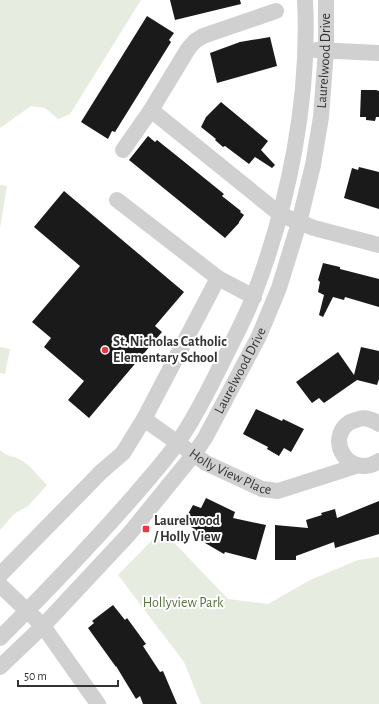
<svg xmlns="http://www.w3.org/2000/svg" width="379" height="704" font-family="'Alegreya Sans',sans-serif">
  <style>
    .green { fill: #e6ecdf }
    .building { fill: #1a1a1a }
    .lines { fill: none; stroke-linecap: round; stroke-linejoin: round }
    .minor { stroke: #d0d0d0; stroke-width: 16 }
    .poi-dot { fill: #e63946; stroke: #fff; stroke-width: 1.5 }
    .labels { text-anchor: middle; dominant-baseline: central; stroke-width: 4; stroke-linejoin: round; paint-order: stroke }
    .street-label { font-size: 14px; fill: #333; stroke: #fff }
    .poi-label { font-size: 14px; font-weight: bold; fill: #333; stroke: #fff; text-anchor: start }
    .park-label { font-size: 14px; fill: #56703f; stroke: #fff }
  </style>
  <rect width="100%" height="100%" fill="#fff"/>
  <!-- green -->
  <path class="green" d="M0 0H141L70 114 58 119 45 108 31 106 0 128Z
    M0 185 7 186 0 228Z
    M0 347 10 349 5 374 0 373Z
    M0 450C8 457 9 455 17 458 29 463 38 476 47 485L28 506 14 514 0 530Z
    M162 530 228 599 268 604 310 580 358 560 379 557V704H201L184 662 118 575Z"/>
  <!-- building -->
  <path class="building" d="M170 0H240L241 4 175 20Z
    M147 16 174 33 169 40 171 42 115 132 112 131 108 139 81 122Z
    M270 37 277 66 217 83 210 53 240 42Z
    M361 90H376L379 91V117H376L375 121 366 120V117H360Z
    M221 102 268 141 261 150 275 165 272 168 255 157 249 164 225 146 223 147 215 140 216 139 201 127 206 117Z
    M148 136 155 142 157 140 177 156 224 194 222 196 241 211 240 212 244 215 239 222V223L225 238 129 160Z
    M359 167 379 172V209L344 198 352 168 358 170Z
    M64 191 184 292 155 326 162 332 89 418 68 400 84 381 44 347 51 338 32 322 80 266 34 227Z
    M323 263 340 267V269L379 279V307L345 297 344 300 333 297 323 317 319 315 324 295 318 292 320 282 318 280Z
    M361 347 379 351V379L377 385 357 380 324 403 319 398 312 403 296 382 338 352 354 375Z
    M256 409 282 421 283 419 304 429 291 452 284 448 279 456 267 449 268 447 243 434Z
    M206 498 235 512 233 518 266 525 256 560 225 552 224 554 205 543 206 541 192 534 195 529 183 523 193 505 201 508Z
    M379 501V534L335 548 334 542 296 556V560H275V525L308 528 306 520 322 515 321 513 335 509 337 518Z
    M113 605 125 620 127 618 146 644 143 646 160 672 163 671 177 704H143L140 696 136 699 116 666V667L88 628 94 623 92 621Z"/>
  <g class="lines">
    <!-- minor -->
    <g class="minor">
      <path d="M276 11 203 36 195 41 188 49 151 110 281 215 314 228 379 245"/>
      <path d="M316 50 379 53"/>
      <path d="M123 150 151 110"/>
      <path d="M117 200 218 278 254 297"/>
      <path id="s1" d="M144 419 206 463 262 489 278 491 356 466"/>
      <path d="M379 424C374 420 365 417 359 419 356 420 352 421 350 422 324 439 349 480 379 461"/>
      <path d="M0 576 1 574 101 472 123 453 144 419 218 278"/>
      <path d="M0 585 43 626 98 704"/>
      <path d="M0 638C46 592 91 545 134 496 149 478 165 461 178 442 195 418 208 391 221 365 232 342 245 319 254 295 289 203 310 98 305 0"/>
      <path id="s2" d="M0 667 43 626 129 534 194 454 205 438 259 336 279 288 299 223 313 165 321 117 326 50V0"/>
    </g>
  </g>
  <!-- markers -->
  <g class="poi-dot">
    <circle cx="105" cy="350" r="4"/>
    <rect x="142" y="525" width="8" height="8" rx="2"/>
  </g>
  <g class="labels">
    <!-- street labels -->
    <g class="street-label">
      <text stroke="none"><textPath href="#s2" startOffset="708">Laurelwood Drive</textPath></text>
      <text stroke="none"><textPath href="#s2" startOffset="384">Laurelwood Drive</textPath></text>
      <text stroke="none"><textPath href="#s1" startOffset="102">Holly View Place</textPath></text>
    </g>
    <!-- poi labels -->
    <g class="poi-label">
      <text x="113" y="342">St. Nicholas Catholic<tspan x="113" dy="16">Elementary School</tspan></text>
      <text x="154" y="521">Laurelwood<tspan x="154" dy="16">/ Holly View</tspan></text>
    </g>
    <!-- park labels -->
    <g class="park-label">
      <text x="183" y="603">Hollyview Park</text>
    </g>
  </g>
  <!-- scale -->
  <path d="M18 680v6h100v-6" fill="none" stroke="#333333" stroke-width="2"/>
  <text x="24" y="680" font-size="12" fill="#333333" stroke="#ffffff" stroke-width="3" paint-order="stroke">50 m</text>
</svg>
